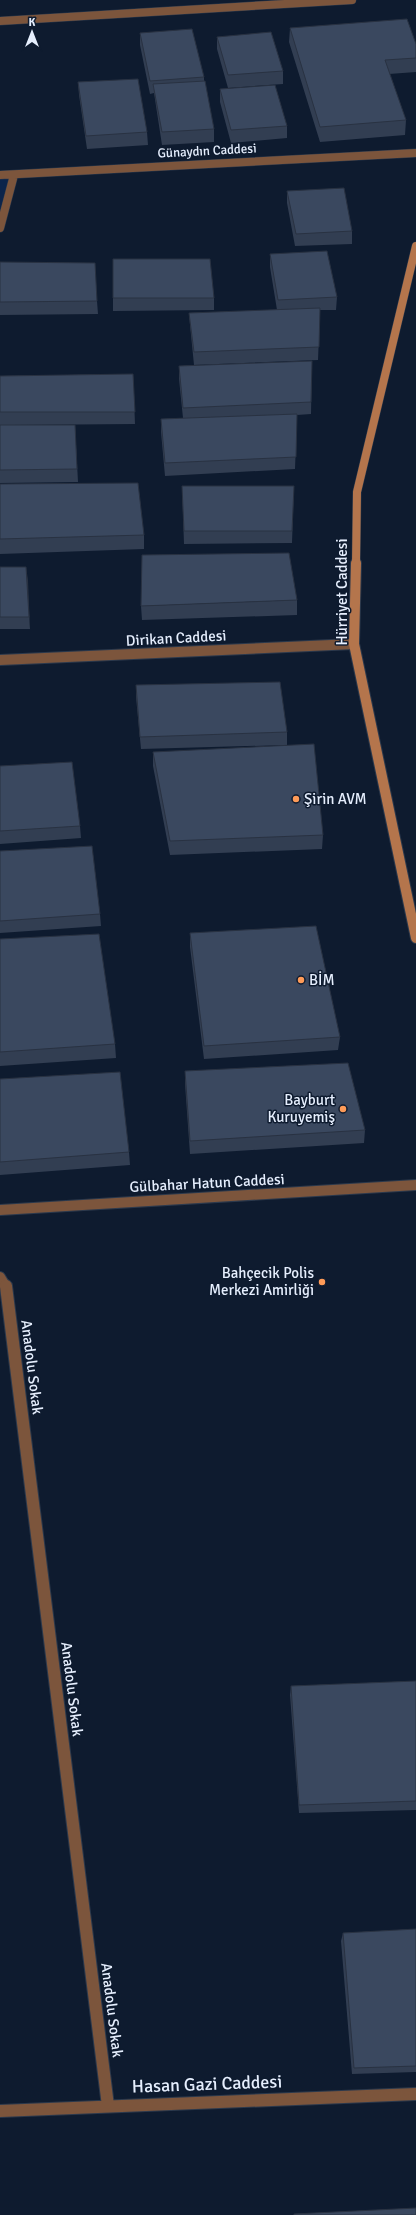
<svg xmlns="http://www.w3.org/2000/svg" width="416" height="2215" font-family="Signika,sans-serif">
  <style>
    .green { fill: #0c244a }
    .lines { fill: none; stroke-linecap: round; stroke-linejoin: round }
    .street-far2-casing { stroke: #2c394c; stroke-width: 9 }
    .street-far1-casing { stroke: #2c394c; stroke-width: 12 }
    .street-casing { stroke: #2c394c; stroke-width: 14 }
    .secondary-far1-casing { stroke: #2c394c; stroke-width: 9 }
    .secondary-casing { stroke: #2c394c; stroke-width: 12 }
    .street-far2 { stroke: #7c553c; stroke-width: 8 }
    .street-far1 { stroke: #7c553c; stroke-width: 10 }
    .street { stroke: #7c553c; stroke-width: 12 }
    .secondary-far1 { stroke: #b4754c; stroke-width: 8 }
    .secondary { stroke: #b4754c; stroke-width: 10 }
    .wall { fill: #323e52 }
    .shaded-wall { fill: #293242 }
    .building { fill: #3a485f; stroke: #293242 }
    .poi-dot { fill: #fe9b58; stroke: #0e1b2f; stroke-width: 1.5 }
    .labels { text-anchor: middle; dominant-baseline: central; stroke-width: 3; stroke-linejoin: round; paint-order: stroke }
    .far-street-label { font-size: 13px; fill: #e6effe; stroke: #0e1b2f }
    .street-label { font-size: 15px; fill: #e6effe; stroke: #0e1b2f }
    .poi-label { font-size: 15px; fill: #e6effe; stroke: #0e1b2f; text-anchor: start }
    .near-street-label { font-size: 18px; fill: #e6effe; stroke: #0e1b2f }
  </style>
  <rect width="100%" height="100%" fill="#0e1b2f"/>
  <!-- green -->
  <path class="green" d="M0 175H14L0 228Z"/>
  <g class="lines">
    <defs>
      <path id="street-far2" d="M0 21 352 0
        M0 175 416 153
        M0 228 14 175"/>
      <path id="street-far1" d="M0 660 354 644
        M0 1210 416 1185
        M0 1277 6 1287"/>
      <path id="street" d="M6 1286 108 2106
        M0 2111 416 2094"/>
      <path id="secondary-far1" d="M356 564 357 492 416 246"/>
      <path id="secondary" d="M356 563 354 644 416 938"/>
    </defs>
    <!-- street-far2 casing -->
    <use href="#street-far2" class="street-far2-casing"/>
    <!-- street-far1 casing -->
    <use href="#street-far1" class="street-far1-casing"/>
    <!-- street casing -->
    <use href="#street" class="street-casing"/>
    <!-- secondary-far1 casing -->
    <use href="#secondary-far1" class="secondary-far1-casing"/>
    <!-- secondary casing -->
    <use href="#secondary" class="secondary-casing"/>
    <!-- street-far2 -->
    <use href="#street-far2" class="street-far2"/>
    <!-- street-far1 -->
    <use href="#street-far1" class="street-far1"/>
    <!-- street -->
    <use href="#street" class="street"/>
    <!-- secondary-far1 -->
    <use href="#secondary-far1" class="secondary-far1"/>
    <!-- secondary -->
    <use href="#secondary" class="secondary"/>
  </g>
  <!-- wall -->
  <path class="wall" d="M290 28 416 44V72L389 74 406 120 405 135 320 142 289 42Z
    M140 33 204 77V81L214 129V142L162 145 154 93 150 94 140 45Z
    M217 37 283 71V84L228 88 217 49Z
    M78 82 147 132 148 145 87 149 79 95Z
    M220 89 287 126V138L231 143 220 102Z
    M287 191 352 231V244L295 246 287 203Z
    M270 254 337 297 336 310H320L318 360 194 365 190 325 189 313 277 310 270 267Z
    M0 262 97 301 98 314 0 315Z
    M113 298H214V310L113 311Z
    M312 361 311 414 297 415 295 469 165 476 161 432V419L183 418 179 379V366Z
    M133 374 135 424 15 425H75L78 482 0 483V376Z
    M0 484 144 535V549L0 554Z
    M182 486H294L292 543 184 544Z
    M0 567H26L30 629H0Z
    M297 600V615L142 620 141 606Z
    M136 685 287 732V745L141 749 136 697Z
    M153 752 323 835 322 849 170 855 153 766Z
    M0 766 80 826 81 838 0 844Z
    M0 851 100 914 101 926 0 933Z
    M190 933 340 1037 338 1050 204 1059 190 947Z
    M0 939 115 1044 116 1058 0 1066Z
    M185 1071 365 1130 364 1143 190 1154 185 1084Z
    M0 1079 129 1152 130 1165 0 1175Z
    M416 1681V1810L299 1813 290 1695 291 1686Z
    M416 1929V2072L352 2074 341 1941 343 1933Z"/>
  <!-- shaded-wall -->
  <path class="shaded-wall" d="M26 567 28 580 30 629 29 617Z"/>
  <!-- building -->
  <path class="building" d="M407 19 416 44V58L385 60 406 120 320 127 290 28Z
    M192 29 204 77 150 81 140 33Z
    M271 32 283 71 228 75 217 37Z
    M138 79 147 132 86 136 78 82Z
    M205 81 214 129 162 132 153 84Z
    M275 85 287 126 231 130 220 89Z
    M344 188 352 231 296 234 287 191Z
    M327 251 337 297 278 300 270 254Z
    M113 259H210L214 298H113Z
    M0 262 95 263 97 301 0 302Z
    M320 308 319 347 194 352 189 313Z
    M312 361 311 402 183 408 179 366Z
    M133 374 135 412H0V376Z
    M297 414 296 457 165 463 161 419Z
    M0 425H75L77 469 0 470Z
    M138 483 144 535 0 539V484Z
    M182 486H294L292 531H184Z
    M289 553 297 600 141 606 142 555Z
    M0 567H26L29 617H0Z
    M280 682 287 732 140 737 136 685Z
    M314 744 323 835 170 841 153 752Z
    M72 762 80 826 0 831V766Z
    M92 846 100 914 0 921V851Z
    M316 926 340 1037 204 1046 190 933Z
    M99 934 115 1044 0 1052V939Z
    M348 1063 365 1130 190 1141 185 1071Z
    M120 1072 129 1152 0 1162V1079Z
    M416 1681V1801L299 1805 291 1686Z
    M416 1929V2066L354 2068 343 1933Z
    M416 2208V2215H294V2214Z"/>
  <!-- markers -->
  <g class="poi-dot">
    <circle cx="296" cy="799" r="4"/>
    <circle cx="301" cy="980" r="4"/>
    <circle cx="343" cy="1109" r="4"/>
    <circle cx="322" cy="1282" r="4"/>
  </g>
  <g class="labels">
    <!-- far-street labels -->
    <g class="far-street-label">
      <text transform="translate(207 151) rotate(-3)">Günaydın Caddesi</text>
    </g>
    <!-- street labels -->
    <g class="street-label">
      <text transform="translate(342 592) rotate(-90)">Hürriyet Caddesi</text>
      <text transform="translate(176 638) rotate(-3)">Dirikan Caddesi</text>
      <text transform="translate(207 1183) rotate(-3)">Gülbahar Hatun Caddesi</text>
      <text transform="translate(32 1367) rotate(83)">Anadolu Sokak</text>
      <text transform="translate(72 1689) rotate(83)">Anadolu Sokak</text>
      <text transform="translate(112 2010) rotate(83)">Anadolu Sokak</text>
    </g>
    <!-- poi labels -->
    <g class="poi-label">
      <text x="304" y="799">Şirin AVM</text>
      <text x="309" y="980">BİM</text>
      <text x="335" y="1100" text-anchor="end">Bayburt<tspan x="335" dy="17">Kuruyemiş</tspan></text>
      <text x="314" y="1273" text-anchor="end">Bahçecik Polis<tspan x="314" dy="17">Merkezi Amirliği</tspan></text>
    </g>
    <!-- near-street labels -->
    <g class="near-street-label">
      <text transform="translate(207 2084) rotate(-2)">Hasan Gazi Caddesi</text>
    </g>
  </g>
  <!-- north arrow -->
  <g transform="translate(32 32)" stroke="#0e1b2f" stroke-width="3" paint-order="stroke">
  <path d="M0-3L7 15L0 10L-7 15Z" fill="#e6effe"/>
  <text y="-6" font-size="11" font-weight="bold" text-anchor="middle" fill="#e6effe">K</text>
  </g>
</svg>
